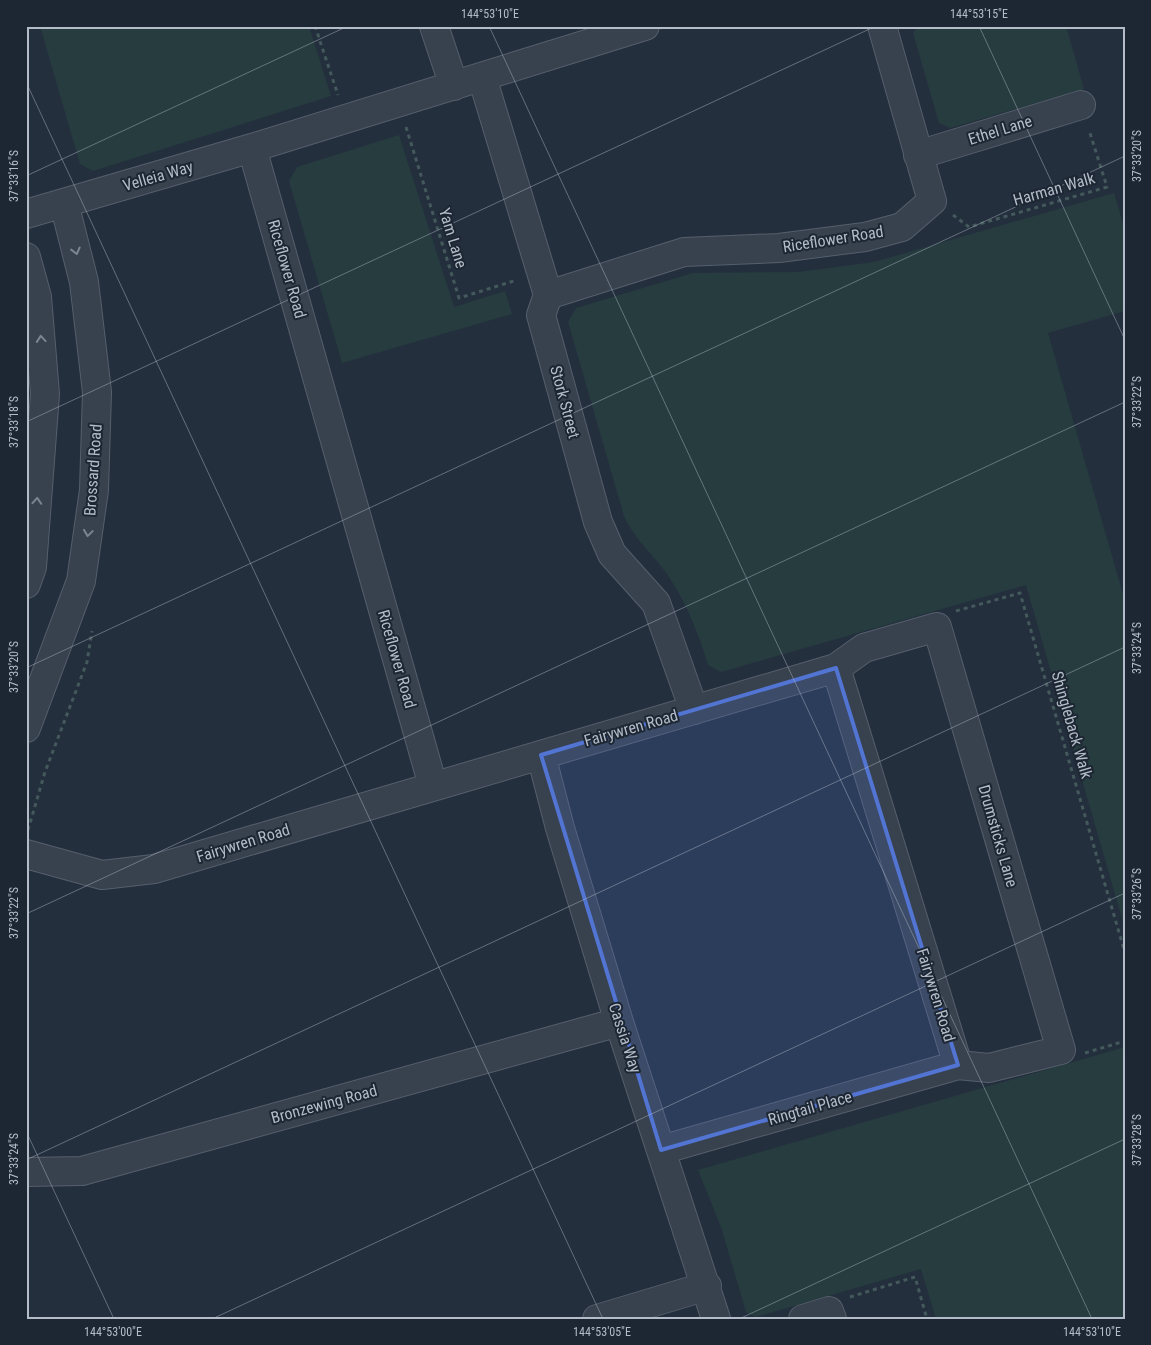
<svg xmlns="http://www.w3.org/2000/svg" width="1151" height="1345" font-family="'Roboto Condensed',sans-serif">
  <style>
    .green { fill: #263c3f }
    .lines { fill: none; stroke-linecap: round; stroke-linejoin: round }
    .minor-casing { stroke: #565f6c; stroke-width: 30 }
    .path { stroke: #44595c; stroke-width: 3; stroke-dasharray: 4 4; stroke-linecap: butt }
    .minor { stroke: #38414e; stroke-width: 28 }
    .oneway { stroke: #7c8592 }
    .marked { fill: #5274d3; fill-opacity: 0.2; stroke: #5274d3; stroke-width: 4; stroke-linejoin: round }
    .ticks { fill: none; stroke: #b4bcc9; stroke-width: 1; stroke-opacity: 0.45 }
    .labels { text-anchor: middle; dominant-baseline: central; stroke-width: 4; stroke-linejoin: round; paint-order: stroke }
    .street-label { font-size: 16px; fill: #b4bcc9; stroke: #1d2633 }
    .neatline { fill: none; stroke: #b4bcc9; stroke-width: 2 }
    .ticks-label { font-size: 12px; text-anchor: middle; fill: #b4bcc9 }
  </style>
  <rect width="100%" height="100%" fill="#242f3e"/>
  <!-- green -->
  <path class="green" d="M40 26H309L331 96 93 171 80 164Z
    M918 26H1066L1084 89 950 128 939 123 913 33Z
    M399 135 454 307 505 291 512 314 342 363 289 181 297 167Z
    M1114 193 1125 230V311L1048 333 1125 601V929L1026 585 721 672 708 665C698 633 687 603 667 574 653 554 634 539 624 516L568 322 576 308 693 273 799 272 874 262Z
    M1125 1047V1319H936L921 1269 756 1317 746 1312 721 1227 698 1170Z"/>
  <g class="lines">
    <defs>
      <path id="minor" d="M434 26 454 86
        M482 77 548 295 541 315 598 522 612 554 656 603 694 710
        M918 155 1081 105
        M26 214 252 148
        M26 257 37 297 45 394 32 567 26 584
        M548 295 684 252 779 248 865 237 902 227 932 201 882 26
        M26 728 81 581 94 490 97 392 84 282 64 203
        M541 755 560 828 619 1022 716 1319
        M433 786 252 148 645 26
        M26 854 102 875 154 869 836 668 958 1065
        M661 1150 958 1065 989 1068 1061 1050 937 627 864 648 836 668
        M26 1172 82 1171 619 1022
        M597 1319 707 1286
        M803 1319 829 1311 832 1319"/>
    </defs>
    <!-- minor casing -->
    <use href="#minor" class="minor-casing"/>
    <!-- path -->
    <path class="path" d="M315 26 338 95
      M406 127 459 298 517 280
      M953 215 969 227 1107 187 1089 130
      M956 611 1020 593 1125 953
      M28 830 45 772 87 662 92 631
      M1085 1053 1125 1041
      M850 1297 915 1277 927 1319"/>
    <!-- minor -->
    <use href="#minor" class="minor"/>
  </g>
  <!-- one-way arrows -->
  <defs><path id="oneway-chevron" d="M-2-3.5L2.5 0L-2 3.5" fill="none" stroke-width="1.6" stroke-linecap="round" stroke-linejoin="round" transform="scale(1.25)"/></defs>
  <g class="oneway">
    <use href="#oneway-chevron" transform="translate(76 251) rotate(76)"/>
    <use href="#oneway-chevron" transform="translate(41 339) rotate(-95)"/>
    <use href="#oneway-chevron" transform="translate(37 501) rotate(-86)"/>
    <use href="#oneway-chevron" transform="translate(88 533) rotate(98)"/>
  </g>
  <!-- marked area -->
  <path class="marked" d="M836 668 958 1065 661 1150 541 755Z"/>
  <!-- ticks -->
  <path class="ticks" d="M489 26 1092 1319M979 26 1125 340M26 82 603 1319M26 176 348 26M26 422 876 26M26 668 1125 156M26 914 1125 402M26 1131 114 1319M26 1160 1125 647M212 1319 1125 893M739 1319 1125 1139"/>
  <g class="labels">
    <!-- street labels -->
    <g class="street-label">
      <text transform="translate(1000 130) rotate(-17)">Ethel Lane</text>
      <text transform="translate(158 176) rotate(-16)">Velleia Way</text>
      <text transform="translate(1054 189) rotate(-16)">Harman Walk</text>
      <text transform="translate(453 238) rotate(73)">Yam Lane</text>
      <text transform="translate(833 239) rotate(-9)">Riceflower Road</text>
      <text transform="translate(287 269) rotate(74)">Riceflower Road</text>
      <text transform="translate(565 402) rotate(75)">Stork Street</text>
      <text transform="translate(93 470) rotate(-86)">Brossard Road</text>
      <text transform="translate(397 659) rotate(74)">Riceflower Road</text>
      <text transform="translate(1072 725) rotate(74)">Shingleback Walk</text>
      <text transform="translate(631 728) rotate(-16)">Fairywren Road</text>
      <text transform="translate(998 836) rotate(74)">Drumsticks Lane</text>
      <text transform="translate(243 843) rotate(-17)">Fairywren Road</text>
      <text transform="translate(936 995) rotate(73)">Fairywren Road</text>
      <text transform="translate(625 1038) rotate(72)">Cassia Way</text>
      <text transform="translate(324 1104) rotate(-15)">Bronzewing Road</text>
      <text transform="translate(810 1108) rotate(-16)">Ringtail Place</text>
    </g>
  </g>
  <!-- border -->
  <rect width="1151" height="1345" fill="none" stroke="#1d2633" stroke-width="55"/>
  <rect x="28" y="28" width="1096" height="1290" class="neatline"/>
  <g class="ticks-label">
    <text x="490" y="18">144°53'10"E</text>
    <text x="979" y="18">144°53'15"E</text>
    <text transform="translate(1137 156) rotate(-90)" y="4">37°33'20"S</text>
    <text transform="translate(14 176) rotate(-90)" y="4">37°33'16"S</text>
    <text transform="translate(1137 402) rotate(-90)" y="4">37°33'22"S</text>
    <text transform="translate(14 422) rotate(-90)" y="4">37°33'18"S</text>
    <text transform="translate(1137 648) rotate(-90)" y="4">37°33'24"S</text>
    <text transform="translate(14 667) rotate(-90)" y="4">37°33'20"S</text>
    <text transform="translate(1137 894) rotate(-90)" y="4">37°33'26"S</text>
    <text transform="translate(14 913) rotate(-90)" y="4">37°33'22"S</text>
    <text transform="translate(1137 1140) rotate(-90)" y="4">37°33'28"S</text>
    <text transform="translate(14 1159) rotate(-90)" y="4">37°33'24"S</text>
    <text x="113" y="1336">144°53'00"E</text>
    <text x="602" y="1336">144°53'05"E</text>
    <text x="1092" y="1336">144°53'10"E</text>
  </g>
</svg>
